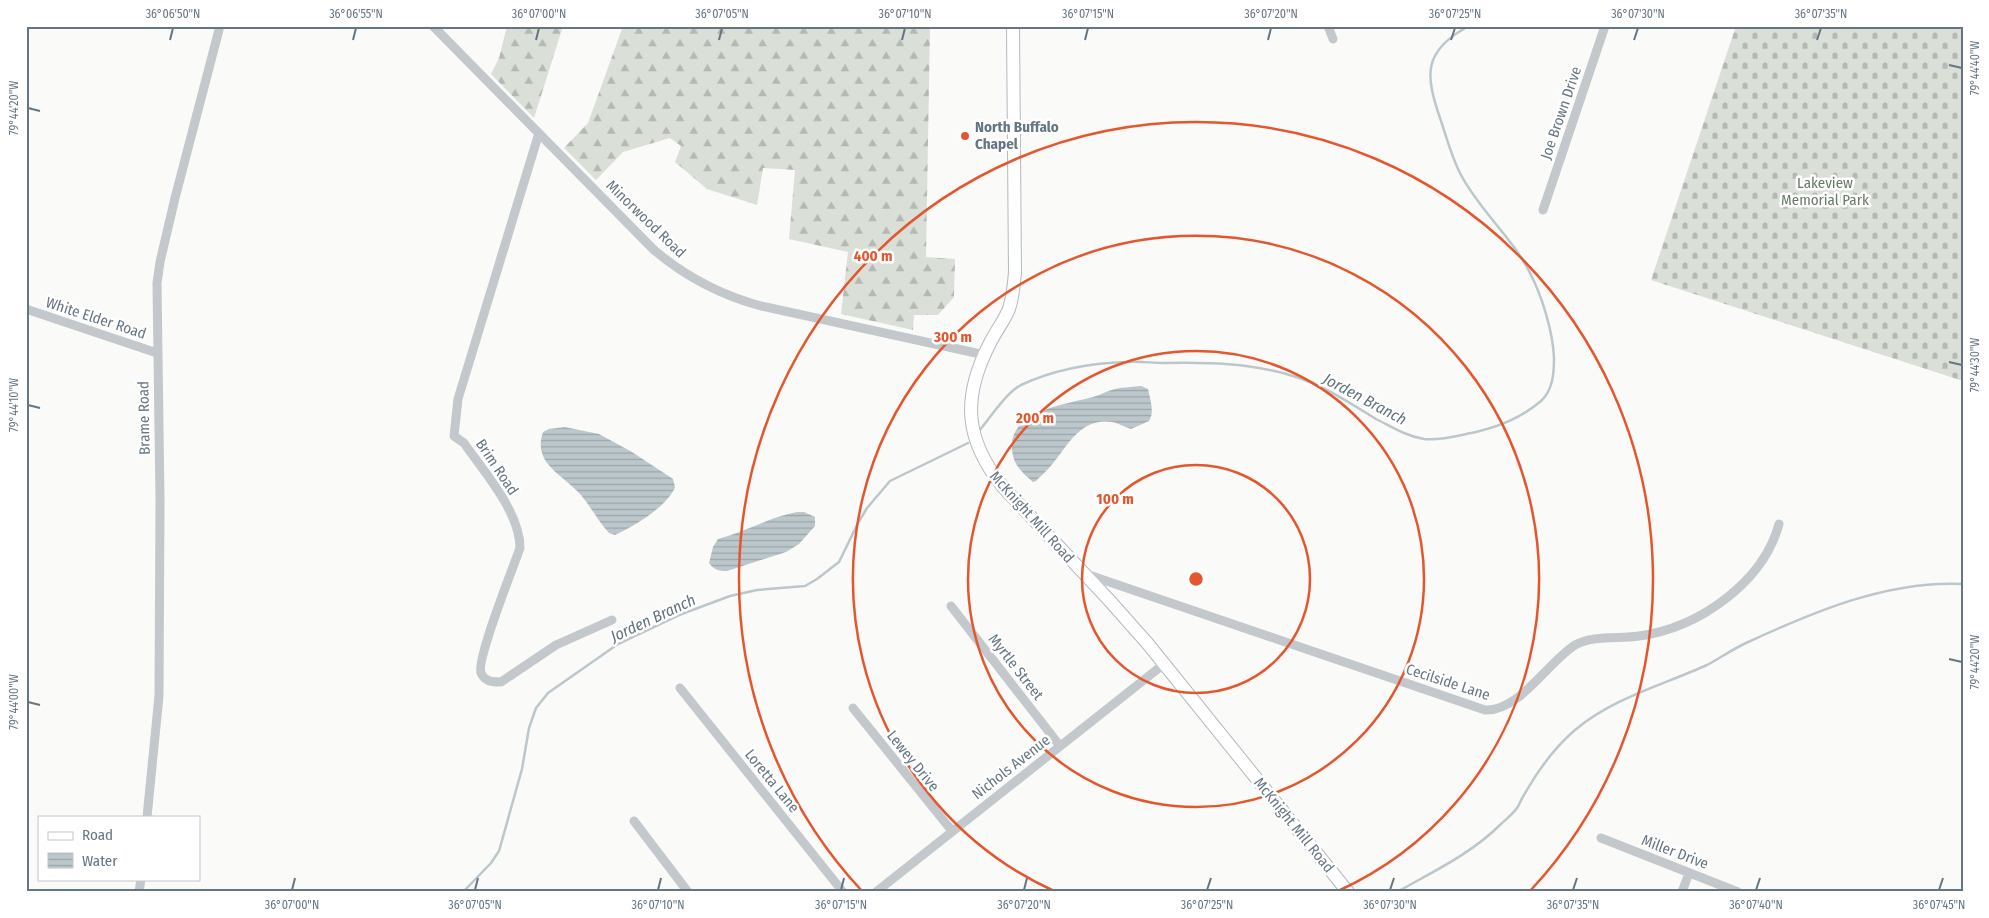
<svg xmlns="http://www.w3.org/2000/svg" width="1989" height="918" font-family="'Fira Sans Condensed',sans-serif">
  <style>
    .forest { fill: url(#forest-firs) }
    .cemetery { fill: url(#cemetery-stones) }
    .water { fill: url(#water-rules) }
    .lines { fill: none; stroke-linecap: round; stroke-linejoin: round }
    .stream { stroke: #bbc7cb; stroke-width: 2.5 }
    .secondary-casing { stroke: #b3babf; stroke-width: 14 }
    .street { stroke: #c3c8cc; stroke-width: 9 }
    .secondary { stroke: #fff; stroke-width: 12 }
    .ticks { fill: none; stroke: #657683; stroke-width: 2 }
    .ring { fill: none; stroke: #e4572e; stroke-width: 2.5 }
    .poi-dot { fill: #e4572e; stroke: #fff; stroke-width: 2 }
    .labels { text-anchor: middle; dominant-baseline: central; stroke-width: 5; stroke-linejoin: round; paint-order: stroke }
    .street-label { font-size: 15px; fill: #657683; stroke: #fff }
    .poi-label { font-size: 15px; font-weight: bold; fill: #657683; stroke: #fff; text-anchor: start }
    .park-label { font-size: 15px; fill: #687a64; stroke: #fff }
    .water-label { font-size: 16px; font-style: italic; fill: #60757c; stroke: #fff }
    .centre { fill: #e4572e; stroke: #fff; stroke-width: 2.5 }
    .ring-label { font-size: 15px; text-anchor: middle; font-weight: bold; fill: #e4572e; stroke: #fff; stroke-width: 5; stroke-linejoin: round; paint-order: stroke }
    .neatline { fill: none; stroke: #657683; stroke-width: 2 }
    .ticks-label { font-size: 12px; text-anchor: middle; fill: #657683 }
  </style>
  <defs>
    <pattern id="forest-firs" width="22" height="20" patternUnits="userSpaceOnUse" patternTransform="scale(1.25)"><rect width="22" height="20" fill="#dadfd7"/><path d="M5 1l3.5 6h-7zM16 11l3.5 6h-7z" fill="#b4b9b4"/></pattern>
    <pattern id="cemetery-stones" width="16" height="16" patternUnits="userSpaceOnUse" patternTransform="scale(1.25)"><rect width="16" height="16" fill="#dadfd7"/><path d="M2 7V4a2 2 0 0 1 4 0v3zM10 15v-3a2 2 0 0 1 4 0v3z" fill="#b4b9b4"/></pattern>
    <pattern id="water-rules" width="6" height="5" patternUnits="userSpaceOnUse" patternTransform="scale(1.25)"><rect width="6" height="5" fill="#bbc7cb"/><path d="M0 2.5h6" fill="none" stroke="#9ca6aa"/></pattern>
  </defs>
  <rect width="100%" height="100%" fill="#fafaf8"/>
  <!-- forest -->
  <path class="forest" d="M507 26H563L534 118 491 74 499 58Z
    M623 26H930L926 257 955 259 954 297 938 315H914L913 330 841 314 848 252 789 239 795 170 763 168 757 205 707 189 675 162 681 146 670 138 623 152 596 180 564 148 588 123Z"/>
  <!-- cemetery -->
  <path class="cemetery" d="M1736 26H1963V381L1651 280Z"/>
  <!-- water -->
  <path class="water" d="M1141 386 1148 389C1150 399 1155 412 1149 421L1131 429C1125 427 1118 423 1112 422 1080 417 1067 447 1050 467 1045 472 1040 477 1036 481L1033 482C1020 471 1011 462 1012 444 1013 410 1068 404 1093 397 1100 395 1107 391 1115 389 1123 387 1133 387 1141 386Z
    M565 427 599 434 632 452 673 479 675 487C668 506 633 527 615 535L609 533C598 521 591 507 581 495 564 475 532 464 543 432L549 429Z
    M797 512H804L815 517V526L799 544 786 552 727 571C719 571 714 570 709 563L713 547 718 539C745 532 770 517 797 512Z"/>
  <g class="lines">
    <!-- stream -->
    <path class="stream" d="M979 431C990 418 1006 393 1021 385 1053 370 1092 363 1127 362 1140 361 1152 363 1164 363 1207 362 1251 363 1293 376 1323 385 1350 403 1376 419 1392 427 1406 436 1424 439 1440 441 1460 435 1476 432 1500 426 1521 418 1541 401 1553 390 1554 373 1554 358 1553 332 1542 296 1530 273 1512 237 1480 211 1461 175 1452 158 1447 139 1441 121 1425 75 1422 51 1469 26
      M463 892 491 863 499 851 522 769 529 728 536 708 548 693 618 644 679 615 730 596 757 590 805 586 817 579 839 562 858 523 867 508 890 481 968 443
      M1397 892C1434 871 1471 854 1501 824 1506 819 1513 814 1517 808 1520 804 1521 799 1524 795 1537 772 1555 747 1575 730 1613 698 1663 685 1707 665 1720 658 1733 649 1746 643 1813 612 1888 580 1963 584"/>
    <defs>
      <path id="secondary" d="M1013 26 1015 272C1014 284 1013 297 1009 309 1004 321 996 331 990 343 962 397 964 439 1003 487L1109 600 1148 644 1348 892"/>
    </defs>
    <!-- secondary casing -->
    <use href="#secondary" class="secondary-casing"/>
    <!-- street -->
    <path class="street" d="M433 26 654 250C686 277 720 295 761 306L985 355
      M1328 26 1333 39
      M539 133 458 399 454 436 464 443C484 472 520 512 520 548 513 568 476 660 481 673 485 682 493 682 501 682L556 645 612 620
      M1543 210 1605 26
      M26 309 157 353
      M1086 574 1441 695 1485 710C1519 712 1548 662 1575 645 1593 635 1619 639 1639 636 1698 628 1763 583 1779 524
      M951 606 1060 746
      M680 688 843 892
      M853 708 952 831
      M147 817 159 696 160 500 157 283 160 262 175 198 220 26
      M634 821 688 892
      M1601 838 1738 892
      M139 892 141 879
      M876 892 1164 664
      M1682 892 1689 873"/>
    <!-- secondary -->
    <use href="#secondary" class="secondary"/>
  </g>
  <!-- ticks -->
  <path class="ticks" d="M170 40 173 28M353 40 356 28M536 40 539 28M719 40 722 28M902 40 905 28M1085 40 1088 28M1268 40 1271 28M1451 40 1455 28M1634 40 1638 28M1817 40 1821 28M1949 65 1962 68M28 108 40 111M1949 362 1962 365M28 405 40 408M1949 659 1962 662M28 702 40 705M292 890 295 878M475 890 478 878M658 890 661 878M841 890 844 878M1024 890 1027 878M1207 890 1211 878M1390 890 1394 878M1573 890 1577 878M1756 890 1760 878M1939 890 1943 878"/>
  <!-- distance rings -->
  <g class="ring">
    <circle cx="1196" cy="579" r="114"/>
    <circle cx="1196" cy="579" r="228"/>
    <path d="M1054 891A343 343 0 1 1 1338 891"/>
    <path d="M862 891A457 457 0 1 1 1530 891"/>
  </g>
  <!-- markers -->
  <circle class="poi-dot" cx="965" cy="136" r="5"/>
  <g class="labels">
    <!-- street labels -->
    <g class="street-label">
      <text transform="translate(1561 113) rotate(-71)">Joe Brown Drive</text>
      <text transform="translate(646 219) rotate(44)">Minorwood Road</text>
      <text transform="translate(96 318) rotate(18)">White Elder Road</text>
      <text transform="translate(144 418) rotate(-91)">Brame Road</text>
      <text transform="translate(497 467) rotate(56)">Brim Road</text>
      <text transform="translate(1032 517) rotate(48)">McKnight Mill Road</text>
      <text transform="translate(1016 667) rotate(52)">Myrtle Street</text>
      <text transform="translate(1448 682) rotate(18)">Cecilside Lane</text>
      <text transform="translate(913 761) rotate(51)">Lewey Drive</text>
      <text transform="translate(1011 767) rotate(-38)">Nichols Avenue</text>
      <text transform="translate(772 781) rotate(51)">Loretta Lane</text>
      <text transform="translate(1294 825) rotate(51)">McKnight Mill Road</text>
      <text transform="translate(1675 852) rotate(21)">Miller Drive</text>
    </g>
    <!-- poi labels -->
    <g class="poi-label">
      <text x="975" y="127">North Buffalo<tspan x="975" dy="17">Chapel</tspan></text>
    </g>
    <!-- park labels -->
    <g class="park-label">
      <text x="1825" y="183">Lakeview<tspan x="1825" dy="17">Memorial Park</tspan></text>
    </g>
    <!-- water labels -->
    <g class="water-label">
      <text transform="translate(1365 399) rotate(28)">Jorden Branch</text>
      <text transform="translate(653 618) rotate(-25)">Jorden Branch</text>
    </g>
  </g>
  <circle cx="1196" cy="579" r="8" class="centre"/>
  <g class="ring-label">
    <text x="873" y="261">400 m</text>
    <text x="953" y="342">300 m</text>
    <text x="1035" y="423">200 m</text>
    <text x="1115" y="504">100 m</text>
  </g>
  <!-- border -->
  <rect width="1989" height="918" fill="none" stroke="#ffffff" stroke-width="55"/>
  <!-- legend -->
  <rect x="38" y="816" width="162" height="65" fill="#ffffff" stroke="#c1c8cd"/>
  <rect x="48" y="832" width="25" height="8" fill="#ffffff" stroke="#c1c8cd"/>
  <text x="82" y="840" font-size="15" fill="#657683">Road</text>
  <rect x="48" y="853" width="25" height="15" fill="url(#water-rules)" stroke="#c1c8cd"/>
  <text x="82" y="866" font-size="15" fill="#657683">Water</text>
  <rect x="28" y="28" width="1934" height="862" class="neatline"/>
  <g class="ticks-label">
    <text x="173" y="18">36°06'50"N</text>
    <text x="356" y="18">36°06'55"N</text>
    <text x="539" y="18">36°07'00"N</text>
    <text x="722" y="18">36°07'05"N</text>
    <text x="905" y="18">36°07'10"N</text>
    <text x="1088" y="18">36°07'15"N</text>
    <text x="1271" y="18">36°07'20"N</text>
    <text x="1455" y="18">36°07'25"N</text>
    <text x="1638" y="18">36°07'30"N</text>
    <text x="1821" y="18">36°07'35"N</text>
    <text transform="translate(1975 68) rotate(-90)" y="4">79°44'40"W</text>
    <text transform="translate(14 108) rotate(-90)" y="4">79°44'20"W</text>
    <text transform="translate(1975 365) rotate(-90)" y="4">79°44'30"W</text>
    <text transform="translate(14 405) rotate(-90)" y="4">79°44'10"W</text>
    <text transform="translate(1975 662) rotate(-90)" y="4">79°44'20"W</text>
    <text transform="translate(14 702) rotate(-90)" y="4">79°44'00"W</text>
    <text x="292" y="909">36°07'00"N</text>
    <text x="475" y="909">36°07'05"N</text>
    <text x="658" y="909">36°07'10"N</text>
    <text x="841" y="909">36°07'15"N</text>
    <text x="1024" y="909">36°07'20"N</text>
    <text x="1207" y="909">36°07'25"N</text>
    <text x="1390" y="909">36°07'30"N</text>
    <text x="1573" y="909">36°07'35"N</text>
    <text x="1756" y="909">36°07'40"N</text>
    <text x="1939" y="909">36°07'45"N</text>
  </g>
</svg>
